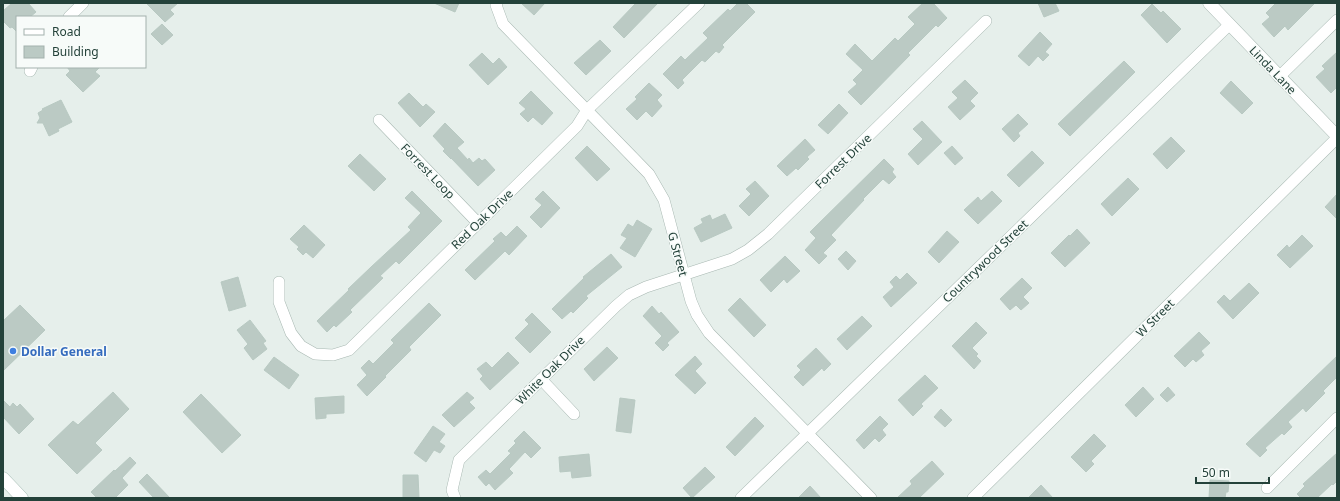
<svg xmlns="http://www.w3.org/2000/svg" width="1340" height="501" font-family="'Noto Sans',sans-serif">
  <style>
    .building { fill: #bbcac4; stroke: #b8c9c2 }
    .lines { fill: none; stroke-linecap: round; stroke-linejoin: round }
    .minor-casing { stroke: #a8b8b2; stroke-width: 12 }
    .tertiary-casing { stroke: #a8b8b2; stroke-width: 13 }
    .secondary-casing { stroke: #a4bbb3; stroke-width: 13 }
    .minor { stroke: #fff; stroke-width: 11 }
    .tertiary { stroke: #fff; stroke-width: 12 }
    .secondary { stroke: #fff; stroke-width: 12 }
    .shop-dot { fill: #3f7fe0; stroke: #f7fbf9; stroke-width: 1.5 }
    .labels { text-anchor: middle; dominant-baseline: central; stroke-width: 3; stroke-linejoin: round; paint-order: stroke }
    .street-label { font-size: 12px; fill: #24423a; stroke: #f7fbf9 }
    .shop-label { font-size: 12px; font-weight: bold; fill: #366cbe; stroke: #f7fbf9; text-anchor: start }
  </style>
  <rect width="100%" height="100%" fill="#e6efeb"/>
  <!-- building -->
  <path class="building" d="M12 3H28L36 12 30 17H17V32L12 27 10 28 3 21V11Z
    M146 3H178L170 10 174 14 165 22Z
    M434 3H459L455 12Z
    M521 3H545L534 15Z
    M636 3H658L624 38 613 27Z
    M738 3H746L755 12 722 45 724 47 719 53 716 51 705 62 702 60 682 80 684 83 678 89 663 74 681 56 685 60 708 38 703 33 728 9 730 11Z
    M923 3H933L947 18 938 27 936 25 908 53 910 55 861 105 848 92 857 84 853 80 863 70 846 54 855 44 872 61 895 38 898 41 915 24 908 17Z
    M1038 3H1055L1059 11 1044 17Z
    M1276 3H1315L1288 30 1285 26 1274 37 1262 24 1270 17 1266 13Z
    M1152 4 1161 13 1163 11 1181 29 1167 43 1141 15Z
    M162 24 173 35 162 45 151 34Z
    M1040 32 1052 44 1045 52 1049 55 1043 61 1038 56 1029 66 1018 56Z
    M600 40 611 51 586 75 574 63Z
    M1337 52V87L1331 93 1316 77 1325 69 1322 66Z
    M482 53 493 64 499 58 507 67 488 85 469 65Z
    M1124 61 1135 72 1070 136 1058 124Z
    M67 67H100L95 72 100 76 83 92 66 75 70 71Z
    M965 80 978 93 970 101 975 106 960 120 948 107 958 98 952 92Z
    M1231 81 1253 103 1242 114 1220 93Z
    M649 83 662 95 657 100 662 106 652 117 646 111 637 120 626 109 637 99 635 97Z
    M531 91 553 113 542 125 533 117 528 122 520 114 526 109 519 103Z
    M409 93 423 107 426 104 435 112 420 127 398 103Z
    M61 100 72 122 58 129 59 131 49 136 43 123H37L40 118 38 113 43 110 42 109Z
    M839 104 848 113 828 134 818 125Z
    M1018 114 1028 124 1018 133 1020 136 1014 142 1002 129Z
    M922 121 942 142 918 165 908 154 923 139 913 129Z
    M445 123 464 142 457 148 468 160 469 158 473 163 479 158 482 161 485 159 495 170 478 186 451 158V159L443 151 445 149 433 136Z
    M1171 137 1185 151 1167 169 1153 154Z
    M805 139 815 150 807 157 809 159 798 170 796 168 787 176 777 166Z
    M587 146 610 169 597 181 575 158Z
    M952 146 963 158 955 165 944 153Z
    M1032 151 1044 163 1019 187 1007 175Z
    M360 154 386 179 374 191 348 166Z
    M884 159 894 169 892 172 896 177 889 184 883 179 863 199 864 200 831 235 836 240 823 253 827 256 819 264 805 250 816 238 810 232Z
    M1128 178 1139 189 1112 216 1101 204Z
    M755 181 769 196 749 216 739 206 751 194 746 189Z
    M412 191 442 221 399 264 396 261 380 276 383 278 350 310 352 312 336 327 334 325 327 332 317 321 349 290 348 289 371 267 411 230 408 227 421 213 405 198Z
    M543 191 560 208 541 228 530 217 542 205 535 199Z
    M992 191 1002 201 978 224 964 210 978 197 981 201Z
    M1337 194V219L1325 207Z
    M725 214 732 228 701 242 694 228 703 223 701 219 710 215 712 220Z
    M637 220 652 229 635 257 620 248 627 238 621 235 628 224 633 227Z
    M304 225 325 245 313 258 306 252 303 255 297 249 299 247 290 239Z
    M517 226 527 236 509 255 505 251 475 280 465 270 495 241 493 239 501 232 506 237Z
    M1077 229 1090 243 1065 267 1051 253 1069 235 1070 236Z
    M947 231 959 242 939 263 928 252Z
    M1302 235 1313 246 1290 268 1277 255 1287 245 1289 248Z
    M846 251 856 261 848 270 838 259Z
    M611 254 622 267 586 296 588 298 573 313 571 311 562 319 552 309 584 278 583 277Z
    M785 256 800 271 787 283 784 279 771 292 760 280Z
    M907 273 917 283 891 307 883 297 894 287 890 282 896 276 900 280Z
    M238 277 246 306 229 311 221 282Z
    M1022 278 1032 288 1023 297 1029 303 1021 310 1016 305 1010 310 1000 299Z
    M1249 283 1259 293 1233 319 1217 302 1224 295 1230 301Z
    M740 298 766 325 754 337 728 310Z
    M429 303 441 315 409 347 411 350 385 376 386 377 367 396 357 385 367 375 361 368 369 360 373 364 394 343 391 340Z
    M20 305 45 330 3 371V321Z
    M652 306 659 314 661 312 679 332 667 343 669 345 663 351 655 343 662 336 643 316Z
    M532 313 551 332 530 353 515 338 529 324 525 320Z
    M862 316 872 326 847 350 837 339Z
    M250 320 266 341 263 343 267 349 253 360 244 348 248 344 237 330Z
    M976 322 987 333 972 348 978 354 976 356 981 361 974 369 952 346Z
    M1199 332 1210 343 1201 351 1204 355 1196 362 1193 359 1185 367 1174 356Z
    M607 347 618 358 594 381 584 369Z
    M816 348 831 364 824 371 822 368 803 386 794 377 801 370 797 366Z
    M508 352 519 363 490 390 480 379 483 376 477 369 486 362 492 368Z
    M695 356 702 364 695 371 706 383 695 394 675 375Z
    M1337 356V377L1323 391 1325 393 1306 412 1303 408 1288 422 1292 427 1284 435 1282 433 1265 448 1267 450 1260 457 1246 444Z
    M274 357 299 375 289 389 264 370Z
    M925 375 938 388 921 404 923 406 913 416 898 400Z
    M1143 387 1154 399 1136 417 1125 405Z
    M1168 387 1175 395 1167 402 1160 395Z
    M113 392 129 409 95 443 102 450 77 474 48 445 73 421 78 425Z
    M467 392 474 398 469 402 475 408 454 427 442 415Z
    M201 394 241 435 222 453 183 412Z
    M344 396V413L326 414V418L316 419 315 398Z
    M620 398 635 400 631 433 616 431Z
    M3 400 10 407 13 403 17 407 20 404 34 419 19 434 3 417Z
    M941 409 952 420 945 427 934 417Z
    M880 416 888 424 882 430 886 435 879 442 875 438 864 449 856 440Z
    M755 417 764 426 735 456 726 447Z
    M433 426 445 434 439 442 445 446 440 453 434 450 426 462 414 453Z
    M524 431 541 448 531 458 525 452 509 469 513 473 495 490 489 483 486 486 478 477 486 470 490 474 511 453 508 451 516 443 514 441Z
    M1094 434 1106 446 1091 461 1094 464 1086 472 1071 457Z
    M1337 453V481L1333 485 1332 484 1317 498H1301L1297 494 1305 486 1303 484Z
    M589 454 591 476 572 478 571 471 560 472 559 457Z
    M130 457 136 463 122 478 128 485 115 498H97L91 492 114 470 115 471Z
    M932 461 944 474 919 498H897L912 484 910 481Z
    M705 467 715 477 692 498 683 488Z
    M147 474 170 498H154L139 482Z
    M403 475H418L419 498H403Z
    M1210 480 1229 481 1228 492H1226L1225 498H1209Z
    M1041 485 1053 498H1028Z
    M810 486 821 498H798Z"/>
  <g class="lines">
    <defs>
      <path id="minor" d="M497 3 496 5 503 24 649 174 664 200 691 301 697 315 709 333 871 498
        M69 17 83 3
        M30 71 32 67
        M1279 77 1337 20
        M379 120 477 222
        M279 282V302L291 333 301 346 315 354 333 355 349 350 577 126 587 110 699 3
        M541 379 574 414
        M1267 488 1337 418
        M455 498 452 490 459 460 616 306 629 295 646 287 732 259 748 250 768 234 986 21
        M741 498 1229 25
        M973 498 1337 138"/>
      <path id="tertiary" d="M1209 3 1337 136"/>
      <path id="secondary" d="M3 478 22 498"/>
    </defs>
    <!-- minor casing -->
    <use href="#minor" class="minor-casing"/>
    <!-- tertiary casing -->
    <use href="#tertiary" class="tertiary-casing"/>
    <!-- secondary casing -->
    <use href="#secondary" class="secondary-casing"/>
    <!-- minor -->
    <use href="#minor" class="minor"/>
    <!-- tertiary -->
    <use href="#tertiary" class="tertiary"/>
    <!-- secondary -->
    <use href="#secondary" class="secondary"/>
  </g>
  <!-- markers -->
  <circle class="shop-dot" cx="13" cy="351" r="4"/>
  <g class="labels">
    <!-- street labels -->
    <g class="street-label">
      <text transform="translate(1273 70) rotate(46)">Linda Lane</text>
      <text transform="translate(843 161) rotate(-44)">Forrest Drive</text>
      <text transform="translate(428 171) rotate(46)">Forrest Loop</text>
      <text transform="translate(482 219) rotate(-44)">Red Oak Drive</text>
      <text transform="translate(678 254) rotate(75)">G Street</text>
      <text transform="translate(985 261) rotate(-44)">Countrywood Street</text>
      <text transform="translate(1155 318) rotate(-45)">W Street</text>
      <text transform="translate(550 370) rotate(-45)">White Oak Drive</text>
    </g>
    <!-- shop labels -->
    <g class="shop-label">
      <text x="21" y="351">Dollar General</text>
    </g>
  </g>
  <!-- border -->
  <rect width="1340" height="501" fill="none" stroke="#24423a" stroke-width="8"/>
  <!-- legend -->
  <rect x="16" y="16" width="130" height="52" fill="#f7fbf9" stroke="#a3b1ad"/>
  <rect x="24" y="29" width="20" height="6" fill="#ffffff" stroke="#a3b1ad"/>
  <text x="52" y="36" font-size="12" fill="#24423a">Road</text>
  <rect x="24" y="46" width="20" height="12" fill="#bbcac4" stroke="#a3b1ad"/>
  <text x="52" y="56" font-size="12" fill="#24423a">Building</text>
  <!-- scale -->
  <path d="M1196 477v6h73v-6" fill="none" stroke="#24423a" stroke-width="2"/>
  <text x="1202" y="477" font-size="12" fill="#24423a" stroke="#f7fbf9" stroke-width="3" paint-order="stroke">50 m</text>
</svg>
